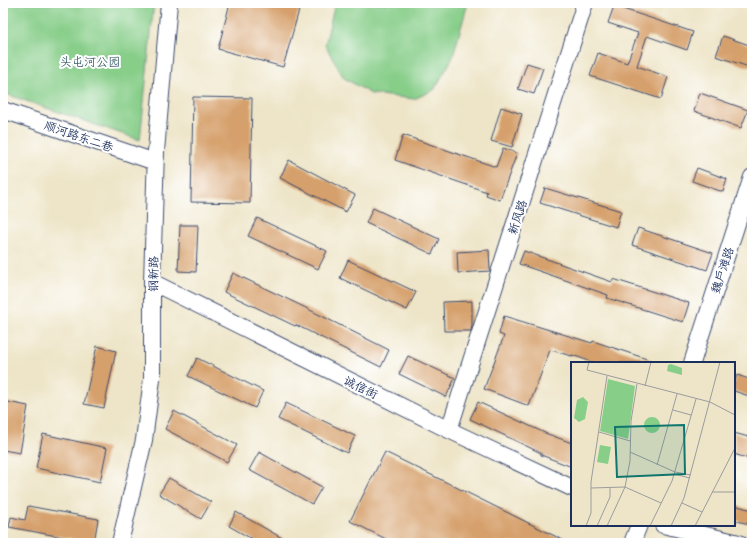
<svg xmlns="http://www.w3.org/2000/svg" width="755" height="546" font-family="'Patrick Hand','LXGW WenKai TC',sans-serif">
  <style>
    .green { fill: #87ce89; stroke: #517e74 }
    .building { fill: #d6a06c }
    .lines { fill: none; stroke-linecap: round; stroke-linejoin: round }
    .minor-casing { stroke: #3b4a6e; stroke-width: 18 }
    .minor { stroke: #fff; stroke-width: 16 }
    .labels { text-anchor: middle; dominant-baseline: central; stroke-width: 4; stroke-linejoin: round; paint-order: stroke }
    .park-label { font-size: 12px; fill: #3b5f6b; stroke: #fff }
    .street-label { font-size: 12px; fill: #1b2f5e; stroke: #fff }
    .inset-river { fill: none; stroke: #62badf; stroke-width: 2 }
    .inset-road { fill: none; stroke: #9a9c9e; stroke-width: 1 }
    .view { fill: #0f766e; fill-opacity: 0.15; stroke: #0f766e; stroke-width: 2 }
    .inset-edge { fill: none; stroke: #1b2f5e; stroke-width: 2 }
  </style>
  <rect width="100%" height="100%" fill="#fff"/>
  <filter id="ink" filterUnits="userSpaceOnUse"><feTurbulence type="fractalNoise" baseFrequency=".025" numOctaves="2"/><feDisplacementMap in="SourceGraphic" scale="8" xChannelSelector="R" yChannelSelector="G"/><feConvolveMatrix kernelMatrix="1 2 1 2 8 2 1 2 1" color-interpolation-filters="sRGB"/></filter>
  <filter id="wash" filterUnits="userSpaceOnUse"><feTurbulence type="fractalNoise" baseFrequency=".012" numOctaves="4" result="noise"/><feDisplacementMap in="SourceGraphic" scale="16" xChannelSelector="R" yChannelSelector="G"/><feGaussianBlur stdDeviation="0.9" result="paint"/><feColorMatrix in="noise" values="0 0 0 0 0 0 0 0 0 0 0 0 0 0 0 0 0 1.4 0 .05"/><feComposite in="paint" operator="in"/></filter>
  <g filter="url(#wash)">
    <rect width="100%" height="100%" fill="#eee5c8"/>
    <!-- green -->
    <path class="green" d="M3 3H154L140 140 3 93Z
      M335 3H468L452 59 434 90 414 99 371 94 344 78 325 45Z"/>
    <g id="blocks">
      <!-- building -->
      <path class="building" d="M230 3H301L283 67 218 49Z
        M614 6 693 32 687 50 647 36 637 66 668 77 661 99 590 76 598 53 627 63 638 33 608 23Z
        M723 36 752 46V68L716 56Z
        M527 63 543 68 534 94 518 89Z
        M700 93 748 110 741 128 694 111Z
        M193 97 252 98 250 203 191 202Z
        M501 107 522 114 512 147 491 141Z
        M403 135 496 167 503 148 517 153 500 200 486 195 487 192 395 160Z
        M289 160 355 195 346 212 280 178Z
        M697 168 727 179 723 192 692 181Z
        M545 188 621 211 616 227 540 203Z
        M373 208 439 239 432 254 366 223Z
        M257 218 327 251 318 269 248 236Z
        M180 225H198L196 272 178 271Z
        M638 228 713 253 707 270 632 245Z
        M489 250 490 271 458 273 457 252Z
        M524 251 612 282 613 279 689 303 683 322 607 298 608 295 519 264Z
        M348 260 416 292 407 310 340 278Z
        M233 273 304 307 389 350 381 367 296 325 295 326 224 292Z
        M472 301V325L471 331H444L443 302Z
        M504 316 592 343 593 341 653 361V363H595L572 355V356L550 350 529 406 484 389 504 336 499 334Z
        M97 346 116 351 104 408 84 404Z
        M408 356 455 378 446 397 399 374Z
        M197 358 263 391 255 408 188 376Z
        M737 375 752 380V397L734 391V384Z
        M3 401 28 406 20 453 3 450Z
        M478 402 545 433 572 443V467L541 455V453L470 419Z
        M286 403 355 436 347 453 278 419Z
        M174 411 237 445 227 462 165 429Z
        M734 433 752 438V460L734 454Z
        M43 434 107 448 100 482 36 468Z
        M259 452 322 487 312 504 249 470Z
        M385 452 569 543H394L350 521Z
        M169 478 211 502 201 519 159 494Z
        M734 505 752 510V525L734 520Z
        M28 506 98 519 94 543 9 527 11 517 25 520Z
        M236 512 291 543H259L229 526Z"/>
    </g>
  </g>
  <g filter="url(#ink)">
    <use href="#blocks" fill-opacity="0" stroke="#3b4a6e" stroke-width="1"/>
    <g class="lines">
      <defs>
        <path id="minor" d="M3 110 155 162
          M152 282 449 430 572 488
          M692 363 752 177
          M449 430 585 3
          M663 525 739 543
          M120 543 144 440 152 379V282L156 151 169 3
          M632 543 639 525"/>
      </defs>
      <!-- minor casing -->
      <use href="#minor" class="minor-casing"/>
      <!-- minor -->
      <use href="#minor" class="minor"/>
    </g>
  </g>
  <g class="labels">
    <!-- park labels -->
    <g class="park-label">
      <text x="90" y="61">头屯河公园</text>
    </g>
    <!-- street labels -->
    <g class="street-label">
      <text transform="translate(79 136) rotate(19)">顺河路东二巷</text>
      <text transform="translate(517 217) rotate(-72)">新风路</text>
      <text transform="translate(722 270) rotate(-72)">魏户滩路</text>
      <text transform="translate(153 274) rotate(-89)">钢新路</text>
      <text transform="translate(361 387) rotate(26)">诚信街</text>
    </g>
  </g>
  <!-- overview -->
  <g transform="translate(571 362)">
    <rect width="164" height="164" fill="#eee5c8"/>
    <path d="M100 2 111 6V13L96 9 97 3ZM37 17 64 24 57 77 29 69ZM12 35 17 40 14 57 8 60 3 56 6 38ZM73 63a8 8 0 1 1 16 0a8 8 0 1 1-16 0ZM29 83 40 85 37 102 26 100Z" fill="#87ce89"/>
    <path class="inset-river" d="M0 96V126"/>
    <path class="inset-road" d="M18 0 16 8 139 40 164 53M74 24 80 0M102 48 120 53M28 70 59 79M59 90 104 110 120 113M86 103 106 32M103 112 119 116M20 126 54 125 90 141M141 130H164M111 141 131 150M15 164 20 151V120L36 14M26 164 39 135V125M36 164 54 125 59 99 60 59 66 22M79 164 101 119 125 37M100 164 113 136 149 0M124 164 164 86"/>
    <path class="view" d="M113 63 114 112 46 115 44 65Z"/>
    <rect width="164" height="164" class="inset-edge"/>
  </g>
  <!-- margin -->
  <rect width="755" height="546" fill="none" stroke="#fff" stroke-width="16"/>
</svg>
